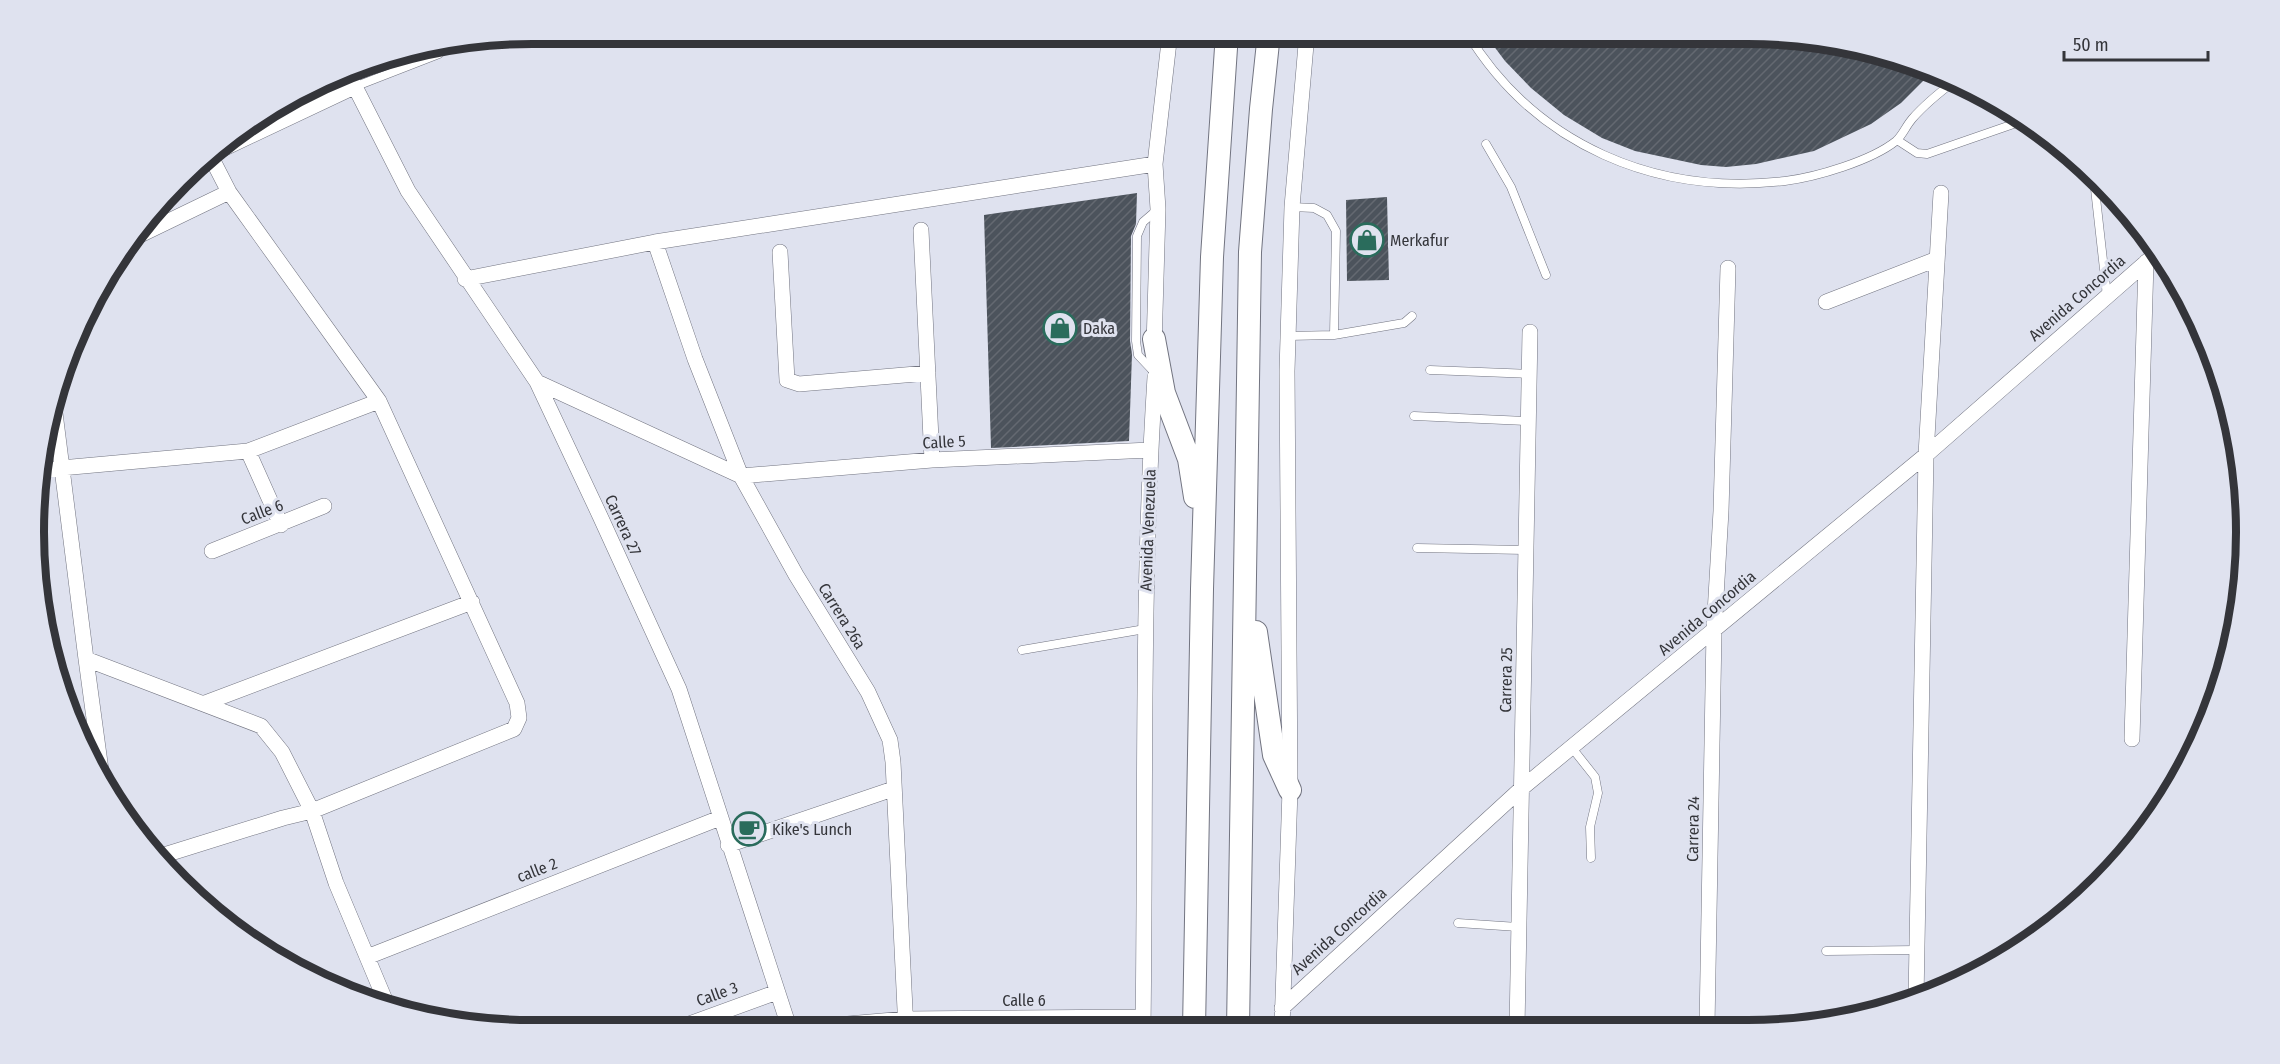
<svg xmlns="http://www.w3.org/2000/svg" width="2280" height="1064" font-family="'Fira Sans Condensed',sans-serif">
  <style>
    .building { fill: url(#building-hatch) }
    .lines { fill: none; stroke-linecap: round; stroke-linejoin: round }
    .lane-casing { stroke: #727480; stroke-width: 9 }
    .street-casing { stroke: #727480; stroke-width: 16 }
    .secondary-casing { stroke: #727480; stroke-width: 24 }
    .lane { stroke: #fff; stroke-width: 8 }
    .street { stroke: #fff; stroke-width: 15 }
    .secondary { stroke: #fff; stroke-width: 22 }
    .labels { text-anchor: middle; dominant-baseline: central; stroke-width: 6; stroke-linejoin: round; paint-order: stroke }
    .poi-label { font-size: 16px; fill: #34353a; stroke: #dfe2ef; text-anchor: start }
    .street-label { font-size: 16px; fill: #34353a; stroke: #dfe2ef }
    .rim { fill: none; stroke: #34353a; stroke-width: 8 }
  </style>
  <defs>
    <pattern id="building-hatch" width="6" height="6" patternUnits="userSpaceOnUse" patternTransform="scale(1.5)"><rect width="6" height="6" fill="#4c535c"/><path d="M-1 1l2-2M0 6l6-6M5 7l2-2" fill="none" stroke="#646971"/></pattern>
  </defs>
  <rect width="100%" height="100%" fill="#dfe2ef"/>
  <!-- building -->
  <path class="building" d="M1484 33H1748L1845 43 1934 70 1901 103 1871 124 1814 151 1756 164 1726 167 1701 165 1635 151 1602 138 1564 115 1531 88 1505 61Z
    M1137 193 1136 224 1131 236 1130 341 1132 354 1129 441 991 448 984 215Z
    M1387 197 1389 280 1347 281 1346 200Z"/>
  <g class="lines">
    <defs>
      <path id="lane" d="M1467 33C1536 146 1657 196 1785 181 1816 177 1871 161 1896 141 1902 136 1906 126 1912 119 1925 104 1940 92 1956 80
        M354 87 439 54
        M1897 140 1917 153 1927 154 2028 119
        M1486 144 1511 187 1546 275
        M2094 180 2107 296
        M1292 207 1314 208 1327 215 1336 231 1334 335
        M1288 336 1334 335 1404 323 1412 316
        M1430 370 1530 374
        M1154 372 1138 355 1136 341 1137 236 1143 222 1157 210
        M1414 416 1528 421
        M1417 548 1525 550
        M1022 650 1145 629
        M1572 748 1595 777 1598 793 1590 827 1591 858
        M1458 923 1518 927
        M1826 951 1917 950"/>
      <path id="street" d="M347 71 408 191 537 382 600 516 679 689 790 1030
        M210 155 354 87
        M921 230 932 460
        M138 236 229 192
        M655 242 695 359 741 476 796 575 868 692 890 740 893 762 906 1030
        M780 252 787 380 799 384 928 373
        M465 279 655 242 1155 164
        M1826 302 1937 259
        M1154 347 1158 209 1155 164 1170 33
        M537 382 741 476 932 460 1150 450
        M54 405 86 659 261 726 282 752 312 811 336 883 388 1007
        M248 451 281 525
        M39 470 248 451 379 401
        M212 551 324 506
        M86 659 103 785
        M205 703 472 602
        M2132 739 2146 262
        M728 845 893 789
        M161 856 283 818 312 811 514 729 519 718 517 703 379 401 229 192 209 153
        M367 957 720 818
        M1916 999 1926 455 1941 193
        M1282 1008 1522 788 1926 455 2159 251
        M1707 1027 1714 631 1721 511 1728 268
        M1282 1028 1290 790 1287 371 1292 207 1307 33
        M1517 1028 1530 332
        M790 1029 905 1019 1143 1017
        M1143 1029C1146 811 1141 594 1155 377
        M670 1031 777 992"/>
      <path id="secondary" d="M1154 339 1164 393 1189 459 1195 497
        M1256 632 1274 755 1290 790
        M1194 1029 1202 589 1212 257 1227 33
        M1238 1029 1250 252 1261 109 1269 33"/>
    </defs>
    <!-- lane casing -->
    <use href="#lane" class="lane-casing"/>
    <!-- street casing -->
    <use href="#street" class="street-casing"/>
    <!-- secondary casing -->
    <use href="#secondary" class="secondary-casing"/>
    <!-- lane -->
    <use href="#lane" class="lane"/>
    <!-- street -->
    <use href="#street" class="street"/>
    <!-- secondary -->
    <use href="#secondary" class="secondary"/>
  </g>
  <!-- icons -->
  <defs>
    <symbol id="shop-ring" viewBox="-11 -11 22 22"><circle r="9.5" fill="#dfe2ef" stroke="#2a6c5c" stroke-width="1.5"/><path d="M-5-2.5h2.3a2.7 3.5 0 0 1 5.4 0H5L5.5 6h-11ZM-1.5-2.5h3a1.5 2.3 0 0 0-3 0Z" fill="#2a6c5c"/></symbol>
    <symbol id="cafe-ring" viewBox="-11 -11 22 22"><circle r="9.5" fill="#dfe2ef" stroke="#2a6c5c" stroke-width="1.5"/><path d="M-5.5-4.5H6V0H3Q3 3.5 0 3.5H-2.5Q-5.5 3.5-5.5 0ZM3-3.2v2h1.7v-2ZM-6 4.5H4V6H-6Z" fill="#2a6c5c"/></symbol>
  </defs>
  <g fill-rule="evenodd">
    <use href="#shop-ring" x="1348" y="221" width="38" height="38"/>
    <use href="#shop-ring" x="1041" y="309" width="38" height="38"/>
    <use href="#cafe-ring" x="730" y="810" width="38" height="38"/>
  </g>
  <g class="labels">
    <!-- poi labels -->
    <g class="poi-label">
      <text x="1390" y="240">Merkafur</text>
      <text x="1083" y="328">Daka</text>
      <text x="772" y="829">Kike's Lunch</text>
    </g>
    <!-- street labels -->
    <g class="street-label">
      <text transform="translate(2077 298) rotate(-41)">Avenida Concordia</text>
      <text transform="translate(944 442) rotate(-3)">Calle 5</text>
      <text transform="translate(262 512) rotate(-21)">Calle 6</text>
      <text transform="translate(623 525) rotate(65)">Carrera 27</text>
      <text transform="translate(1148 530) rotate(-88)">Avenida Venezuela</text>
      <text transform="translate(1707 613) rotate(-40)">Avenida Concordia</text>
      <text transform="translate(842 616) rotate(58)">Carrera 26a</text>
      <text transform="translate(1506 680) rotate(-89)">Carrera 25</text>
      <text transform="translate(1693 829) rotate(-89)">Carrera 24</text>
      <text transform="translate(537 870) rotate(-21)">calle 2</text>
      <text transform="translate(1339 931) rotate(-42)">Avenida Concordia</text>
      <text transform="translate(717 994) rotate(-20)">Calle 3</text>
      <text x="1024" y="1000">Calle 6</text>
    </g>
  </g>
  <!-- crop -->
  <path d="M0 0H2280V1064H0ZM532 44H1748A488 488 0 0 1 2236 532V532A488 488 0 0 1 1748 1020H532A488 488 0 0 1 44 532V532A488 488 0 0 1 532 44Z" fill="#dfe2ef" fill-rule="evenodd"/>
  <path class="rim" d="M532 44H1748A488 488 0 0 1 2236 532V532A488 488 0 0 1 1748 1020H532A488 488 0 0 1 44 532V532A488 488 0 0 1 532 44Z"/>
  <!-- scale -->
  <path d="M2064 51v9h144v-9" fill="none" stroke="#34353a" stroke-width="3"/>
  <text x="2073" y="51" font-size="18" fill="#34353a" stroke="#dfe2ef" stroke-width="4.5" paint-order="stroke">50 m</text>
</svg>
